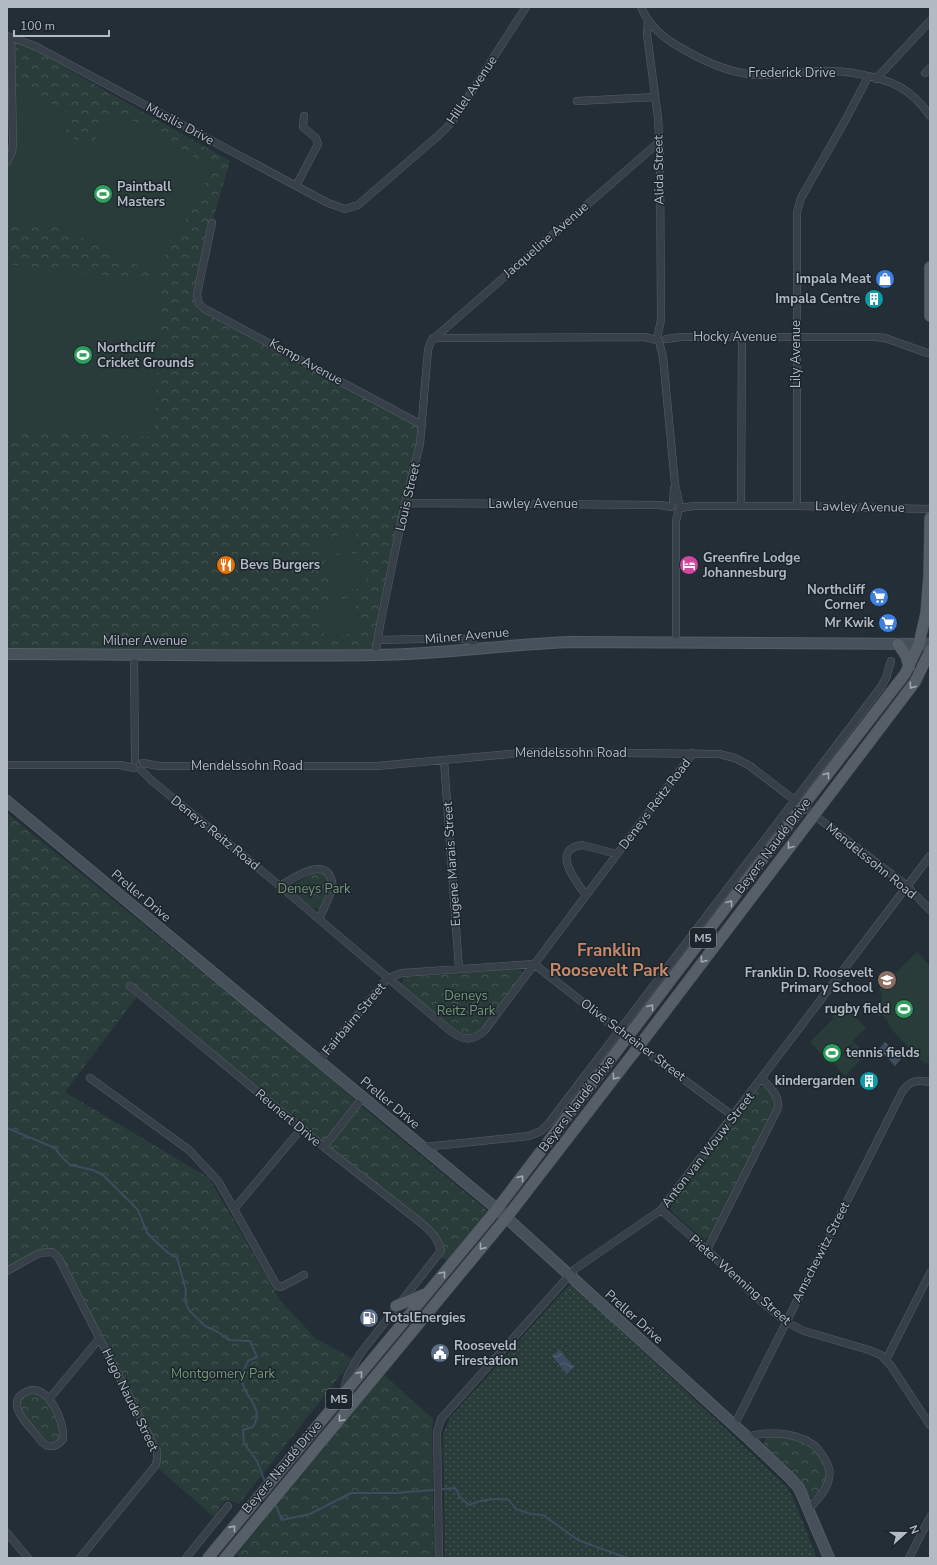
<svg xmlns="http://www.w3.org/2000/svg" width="937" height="1565" font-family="'Nunito Sans',sans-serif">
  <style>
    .grass { fill: url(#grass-dots) }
    .park { fill: url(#park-crowns) }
    .pitch { fill: #293c3a }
    .water { fill: url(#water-waves) }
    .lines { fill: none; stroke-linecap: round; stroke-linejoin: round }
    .stream { stroke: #3b4d5e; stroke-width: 2 }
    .minor-casing { stroke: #555e65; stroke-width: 8 }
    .secondary-casing { stroke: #555e65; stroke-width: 12 }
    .primary-casing { stroke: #414951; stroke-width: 12 }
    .minor { stroke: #374048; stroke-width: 7 }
    .secondary { stroke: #46505a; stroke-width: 10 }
    .primary { stroke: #565f68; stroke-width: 11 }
    .oneway { stroke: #a0a9b2 }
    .labels { text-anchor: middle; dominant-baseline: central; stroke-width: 3; stroke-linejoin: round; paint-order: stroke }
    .shield { fill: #1d252c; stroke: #858e96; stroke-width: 1 }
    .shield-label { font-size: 12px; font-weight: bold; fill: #b2bbc4 }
    .street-label { font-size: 13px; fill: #b2bbc4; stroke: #1d252c }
    .poi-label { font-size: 13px; font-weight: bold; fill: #b2bbc4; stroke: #1d252c; text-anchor: start }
    .park-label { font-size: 13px; fill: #739778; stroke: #1d252c }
    .district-label { font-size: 17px; font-weight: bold; fill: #c7896a; stroke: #1d252c }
  </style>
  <defs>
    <pattern id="grass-dots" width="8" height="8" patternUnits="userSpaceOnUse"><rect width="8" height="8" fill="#293c3a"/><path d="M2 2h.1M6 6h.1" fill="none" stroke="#465655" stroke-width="1.8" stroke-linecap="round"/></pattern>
    <pattern id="park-crowns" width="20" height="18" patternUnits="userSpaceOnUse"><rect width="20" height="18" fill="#293c3a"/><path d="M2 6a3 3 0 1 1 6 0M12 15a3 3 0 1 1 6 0" fill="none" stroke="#465655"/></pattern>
    <pattern id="water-waves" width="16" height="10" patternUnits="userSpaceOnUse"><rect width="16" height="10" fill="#3b4d5e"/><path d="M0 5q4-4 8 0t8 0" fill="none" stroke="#556573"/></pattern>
  </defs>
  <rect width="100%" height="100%" fill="#242e37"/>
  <!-- grass -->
  <path class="grass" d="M573 1285 787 1487 793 1498 817 1558H445L443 1434 450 1418 568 1286Z"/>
  <!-- park -->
  <path class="park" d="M11 37 230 161 212 223 199 304 422 425 375 655 7 654V161L12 152Z
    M7 813 318 1067 359 1104 491 1214 447 1261 439 1256 429 1234 324 1145 138 995 65 1092 209 1178 280 1300 315 1338 353 1359 239 1504 227 1500 222 1503 215 1518 159 1469 157 1446 61 1260 41 1252 7 1267Z
    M316 872C340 876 327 895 320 909 309 909 300 897 293 891L291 888 294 884Z
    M520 969 523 973 485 1030 465 1038 401 985 404 977H409Z
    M765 1086 774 1095 776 1105 709 1237 704 1240 673 1213 671 1209 672 1204 759 1088Z
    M384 1375 433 1419 432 1430 434 1558H240L237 1554Z
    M29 1393C32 1393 37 1393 39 1394 49 1399 59 1425 61 1435L55 1442C43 1443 26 1417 20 1407 21 1400 23 1397 29 1393Z
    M772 1436C783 1438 795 1438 806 1443 827 1452 837 1486 813 1498L809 1496 797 1478 764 1447V1441L767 1437Z"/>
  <!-- pitch -->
  <path class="pitch" d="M12 86 72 114 65 134 91 147 112 108 213 168 156 274 61 228 7 221V162L12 152Z
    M7 264 162 282 154 437 7 429Z
    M355 531 358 548 323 557 320 540Z
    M360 552 368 586 333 594 325 560Z
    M353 597 362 630 326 639 318 605Z
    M917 952 930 966V1064L924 1063 892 1030 885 1017 882 1015 878 1016 876 1012C881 1005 884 997 879 989Z
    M844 1005 866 1028 853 1040 854 1042 832 1065 810 1042 833 1019 853 1040 832 1017Z
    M855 1043 866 1054 845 1076 834 1064Z"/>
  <!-- water -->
  <path class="water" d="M885 1042 901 1059 895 1066 879 1049Z
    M560 1350 574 1367 567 1374 552 1356Z"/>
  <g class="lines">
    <!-- stream -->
    <path class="stream" d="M7 1128 55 1148 61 1156 70 1165 93 1170 103 1175 138 1210 147 1233 167 1252 177 1258 186 1290 185 1301 189 1310 205 1326 218 1332 229 1340 250 1341 257 1357 248 1361C246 1366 242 1371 242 1376 241 1398 266 1405 253 1427L243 1430 244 1443 257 1461 265 1482
      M275 1504 282 1520 310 1514 351 1493H396L455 1488 460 1497 469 1505C483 1499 494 1498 509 1500L516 1509 531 1514 543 1515 578 1540 627 1558"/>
    <defs>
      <path id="minor" d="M641 7C649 26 664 39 683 49 705 62 730 73 756 75 777 76 797 72 817 71 841 70 878 75 900 87 912 94 922 104 930 116
        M648 21 647 34 658 118 660 154 661 320 658 334
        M7 36 35 46 328 203 345 209 358 205 439 135 452 122 526 7
        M925 73 930 68
        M876 79 930 21
        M577 101 655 97
        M7 162 12 152 13 143 11 37
        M296 186 318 144 316 138 303 127 304 116
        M212 223 197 294 199 304 205 309 422 425
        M433 338 645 337 657 340
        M666 339 681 337H875L885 338 930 354
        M659 341 663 357 675 484 679 502
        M673 502 674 488
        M405 503 660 505 671 507
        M741 506 742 337
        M797 506V212L801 198 846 119 868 77
        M680 508 694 506H797L930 509
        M378 640 461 638 471 641 478 648
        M676 643V521L679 509
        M134 654 135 761
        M375 655 381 620 405 503 420 444 426 373 428 350 431 341 659 142
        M444 760 459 969
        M143 763 159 766H377L532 752 719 754 735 758 750 766 907 886 930 910
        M7 765H120L134 768
        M141 770 151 780 280 886 447 1028C460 1039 471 1044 485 1030L693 753
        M280 886C291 880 317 861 328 873 331 877 333 883 332 888 330 898 323 909 319 919
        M586 895C576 882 550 849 582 845L617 854
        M130 986 324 1147 420 1222C430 1231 438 1237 441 1251L360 1354 348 1375 344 1390
        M319 1061 388 978 402 973 534 964 628 1038 733 1116
        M90 1078 189 1150 218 1181 234 1209
        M301 1129 234 1209 277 1286 281 1287 304 1275
        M324 1147 363 1097
        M424 1147 529 1136 541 1131 549 1123 881 687 886 678 891 661
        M661 1210 707 1250 756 1297 786 1322 804 1331 869 1350 881 1355 891 1366 930 1425
        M707 1250 778 1108C780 1096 770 1087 762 1079
        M7 1271 39 1253 52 1252 58 1257 157 1451V1460L155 1466 80 1558
        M886 1360 930 1273
        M31 1390C50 1388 65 1423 63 1439 60 1443 55 1447 49 1446 42 1445 38 1436 33 1431 22 1419 4 1398 31 1390Z
        M49 1399 99 1339
        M734 1426 902 1092C910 1080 917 1080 930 1082
        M747 1437C766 1431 795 1432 812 1444 817 1447 821 1453 824 1458 828 1464 831 1471 829 1478 827 1490 817 1500 809 1509
        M7 1533 28 1558
        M186 1558 228 1506
        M439 1558 437 1432 441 1419 575 1269 661 1210 930 856
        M909 1558 930 1517"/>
      <path id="secondary" d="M7 654C130 654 253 657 375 655 441 655 506 644 571 642L930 644
        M7 801 497 1209 747 1437 791 1479 799 1488 829 1558"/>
      <path id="primary" d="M930 267V316
        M898 644 906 656 909 667
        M396 1306 425 1294
        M208 1558 497 1209 803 806 905 674 919 644 926 613 929 575 930 518
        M225 1558 507 1217 639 1046 915 682 930 651"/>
    </defs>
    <!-- minor casing -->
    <use href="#minor" class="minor-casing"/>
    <!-- secondary casing -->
    <use href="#secondary" class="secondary-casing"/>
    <!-- primary casing -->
    <use href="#primary" class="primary-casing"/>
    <!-- minor -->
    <use href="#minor" class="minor"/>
    <!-- secondary -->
    <use href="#secondary" class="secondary"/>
    <!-- primary -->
    <use href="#primary" class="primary"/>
  </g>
  <!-- one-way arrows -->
  <defs><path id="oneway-chevron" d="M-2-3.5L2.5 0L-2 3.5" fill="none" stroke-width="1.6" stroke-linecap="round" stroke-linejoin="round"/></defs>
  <g class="oneway">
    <use href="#oneway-chevron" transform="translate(912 686) rotate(126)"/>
    <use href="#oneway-chevron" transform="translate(827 775) rotate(-52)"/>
    <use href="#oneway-chevron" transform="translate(790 846) rotate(127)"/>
    <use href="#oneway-chevron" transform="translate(730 903) rotate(-53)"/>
    <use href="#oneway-chevron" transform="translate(703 960) rotate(127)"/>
    <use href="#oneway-chevron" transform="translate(651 1007) rotate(-53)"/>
    <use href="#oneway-chevron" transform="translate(615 1077) rotate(127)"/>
    <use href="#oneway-chevron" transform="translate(521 1178) rotate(-53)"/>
    <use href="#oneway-chevron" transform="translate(482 1247) rotate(129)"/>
    <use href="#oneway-chevron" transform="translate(443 1274) rotate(-50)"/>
    <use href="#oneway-chevron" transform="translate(360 1374) rotate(-50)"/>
    <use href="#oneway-chevron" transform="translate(341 1419) rotate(130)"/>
    <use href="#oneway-chevron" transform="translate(233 1528) rotate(-51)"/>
  </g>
  <!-- icons -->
  <defs>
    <symbol id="stadium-disc" viewBox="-11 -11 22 22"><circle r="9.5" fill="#2e9e5b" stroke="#1d252c"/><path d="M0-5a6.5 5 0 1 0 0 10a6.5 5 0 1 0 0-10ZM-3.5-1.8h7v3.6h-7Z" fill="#fff"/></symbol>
    <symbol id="shop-disc" viewBox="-11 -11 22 22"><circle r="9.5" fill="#3f7fe0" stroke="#1d252c"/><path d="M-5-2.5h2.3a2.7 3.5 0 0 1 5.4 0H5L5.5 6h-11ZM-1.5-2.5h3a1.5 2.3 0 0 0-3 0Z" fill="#fff"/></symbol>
    <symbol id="building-disc" viewBox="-11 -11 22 22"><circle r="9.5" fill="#0f9aa8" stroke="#1d252c"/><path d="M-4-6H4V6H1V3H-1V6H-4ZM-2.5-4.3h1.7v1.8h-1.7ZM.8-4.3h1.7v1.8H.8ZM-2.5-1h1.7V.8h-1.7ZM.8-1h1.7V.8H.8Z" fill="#fff"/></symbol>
    <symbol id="restaurant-disc" viewBox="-11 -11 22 22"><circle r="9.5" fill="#e8710a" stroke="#1d252c"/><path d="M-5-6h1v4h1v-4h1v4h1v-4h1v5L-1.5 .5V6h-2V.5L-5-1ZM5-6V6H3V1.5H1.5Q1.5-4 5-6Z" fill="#fff"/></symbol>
    <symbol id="hotel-disc" viewBox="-11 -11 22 22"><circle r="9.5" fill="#d1479c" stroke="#1d252c"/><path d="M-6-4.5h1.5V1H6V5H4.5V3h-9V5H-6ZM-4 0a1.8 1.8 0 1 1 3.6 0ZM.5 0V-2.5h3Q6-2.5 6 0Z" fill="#fff"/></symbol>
    <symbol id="supermarket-disc" viewBox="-11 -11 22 22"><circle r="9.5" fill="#3f7fe0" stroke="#1d252c"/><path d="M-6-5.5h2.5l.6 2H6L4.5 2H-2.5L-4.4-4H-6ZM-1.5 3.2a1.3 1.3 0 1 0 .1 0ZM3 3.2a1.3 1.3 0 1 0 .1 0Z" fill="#fff"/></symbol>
    <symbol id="school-disc" viewBox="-11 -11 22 22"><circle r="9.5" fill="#8d6e63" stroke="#1d252c"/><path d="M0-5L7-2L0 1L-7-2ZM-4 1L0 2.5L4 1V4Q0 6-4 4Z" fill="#fff"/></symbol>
    <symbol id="fuel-disc" viewBox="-11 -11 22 22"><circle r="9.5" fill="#5c6f8a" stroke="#1d252c"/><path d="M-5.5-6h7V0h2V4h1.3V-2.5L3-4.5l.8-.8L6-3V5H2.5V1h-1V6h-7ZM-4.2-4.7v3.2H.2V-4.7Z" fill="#fff"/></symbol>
    <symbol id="civic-disc" viewBox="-11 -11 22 22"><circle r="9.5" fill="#5c6f8a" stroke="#1d252c"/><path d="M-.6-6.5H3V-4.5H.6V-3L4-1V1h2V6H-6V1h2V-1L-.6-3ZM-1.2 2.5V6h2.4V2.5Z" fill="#fff"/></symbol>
  </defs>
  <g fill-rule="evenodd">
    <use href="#stadium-disc" x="92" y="183" width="22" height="22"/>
    <use href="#shop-disc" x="874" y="268" width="22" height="22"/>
    <use href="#building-disc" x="863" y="288" width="22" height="22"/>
    <use href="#stadium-disc" x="72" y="344" width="22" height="22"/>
    <use href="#restaurant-disc" x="215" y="554" width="22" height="22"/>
    <use href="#hotel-disc" x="678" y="554" width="22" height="22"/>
    <use href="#supermarket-disc" x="868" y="586" width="22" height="22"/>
    <use href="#supermarket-disc" x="877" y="612" width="22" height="22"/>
    <use href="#school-disc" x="876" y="969" width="22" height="22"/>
    <use href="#stadium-disc" x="893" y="998" width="22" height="22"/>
    <use href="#stadium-disc" x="821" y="1042" width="22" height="22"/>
    <use href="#building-disc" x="858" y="1070" width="22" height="22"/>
    <use href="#fuel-disc" x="358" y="1307" width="22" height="22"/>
    <use href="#civic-disc" x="429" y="1342" width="22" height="22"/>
  </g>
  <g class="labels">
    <!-- shield labels -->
    <g class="shield">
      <rect x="690" y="928" width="26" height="20" rx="3"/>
      <rect x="326" y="1389" width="26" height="20" rx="3"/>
    </g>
    <g class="shield-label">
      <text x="703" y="938">M5</text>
      <text x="339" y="1399">M5</text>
    </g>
    <!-- street labels -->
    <g class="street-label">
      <text x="792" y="73">Frederick Drive</text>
      <text transform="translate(472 90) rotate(-56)">Hillel Avenue</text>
      <text transform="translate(180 124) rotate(28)">Musilis Drive</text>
      <text transform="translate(659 170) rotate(-91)">Alida Street</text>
      <text transform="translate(546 240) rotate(-41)">Jacqueline Avenue</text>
      <text x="735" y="337">Hocky Avenue</text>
      <text transform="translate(796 354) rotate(-90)">Lily Avenue</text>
      <text transform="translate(306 362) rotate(29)">Kemp Avenue</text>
      <text transform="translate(408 497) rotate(-77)">Louis Street</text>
      <text x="533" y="504">Lawley Avenue</text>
      <text transform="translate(860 507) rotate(1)">Lawley Avenue</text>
      <text transform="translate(467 636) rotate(-5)">Milner Avenue</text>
      <text x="145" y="641">Milner Avenue</text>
      <text x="571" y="753">Mendelssohn Road</text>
      <text x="247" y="766">Mendelssohn Road</text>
      <text transform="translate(655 804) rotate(-53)">Deneys Reitz Road</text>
      <text transform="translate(215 833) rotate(39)">Deneys Reitz Road</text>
      <text transform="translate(773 846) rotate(-53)">Beyers Naudé Drive</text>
      <text transform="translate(871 861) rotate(39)">Mendelssohn Road</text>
      <text transform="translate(452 864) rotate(-94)">Eugene Marais Street</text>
      <text transform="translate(141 896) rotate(40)">Preller Drive</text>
      <text transform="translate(354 1019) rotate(-50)">Fairbairn Street</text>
      <text transform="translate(633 1040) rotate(37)">Olive Schreiner Street</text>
      <text transform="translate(390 1103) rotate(40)">Preller Drive</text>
      <text transform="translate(577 1104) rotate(-53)">Beyers Naudé Drive</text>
      <text transform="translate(288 1118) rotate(40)">Reunert Drive</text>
      <text transform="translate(708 1150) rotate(-52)">Anton van Wouw Street</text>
      <text transform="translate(821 1252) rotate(-63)">Amschewitz Street</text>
      <text transform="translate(740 1280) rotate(41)">Pieter Wenning Street</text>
      <text transform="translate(634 1317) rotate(42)">Preller Drive</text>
      <text transform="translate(130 1400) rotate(64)">Hugo Naude Street</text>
      <text transform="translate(282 1467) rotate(-50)">Beyers Naudé Drive</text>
    </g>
    <!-- poi labels -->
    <g class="poi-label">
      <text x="117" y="187">Paintball<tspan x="117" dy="15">Masters</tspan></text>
      <text x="871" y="279" text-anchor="end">Impala Meat</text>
      <text x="860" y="299" text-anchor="end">Impala Centre</text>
      <text x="97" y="348">Northcliff<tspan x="97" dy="15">Cricket Grounds</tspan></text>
      <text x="703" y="558">Greenfire Lodge<tspan x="703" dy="15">Johannesburg</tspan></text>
      <text x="240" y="565">Bevs Burgers</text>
      <text x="865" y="590" text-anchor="end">Northcliff<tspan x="865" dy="15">Corner</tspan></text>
      <text x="874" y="623" text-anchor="end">Mr Kwik</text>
      <text x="873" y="973" text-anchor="end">Franklin D. Roosevelt<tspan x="873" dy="15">Primary School</tspan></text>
      <text x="890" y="1009" text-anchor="end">rugby field</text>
      <text x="846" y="1053">tennis fields</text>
      <text x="855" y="1081" text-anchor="end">kindergarden</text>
      <text x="383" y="1318">TotalEnergies</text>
      <text x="454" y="1346">Rooseveld<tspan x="454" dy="15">Firestation</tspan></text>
    </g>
    <!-- park labels -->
    <g class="park-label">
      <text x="314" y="889">Deneys Park</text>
      <text x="466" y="996">Deneys<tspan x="466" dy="15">Reitz Park</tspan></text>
      <text x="223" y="1374">Montgomery Park</text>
    </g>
    <!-- district labels -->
    <g class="district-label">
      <text x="609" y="950">Franklin<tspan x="609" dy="20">Roosevelt Park</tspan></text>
    </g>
  </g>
  <!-- border -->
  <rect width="937" height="1565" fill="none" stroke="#b2bbc4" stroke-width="16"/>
  <!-- north arrow -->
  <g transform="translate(905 1533) rotate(69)" stroke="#1d252c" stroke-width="3" paint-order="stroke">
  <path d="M0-3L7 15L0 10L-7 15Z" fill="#b2bbc4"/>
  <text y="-6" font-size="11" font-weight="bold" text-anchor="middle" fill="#b2bbc4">N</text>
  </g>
  <!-- scale -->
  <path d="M14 30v6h95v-6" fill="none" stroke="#b2bbc4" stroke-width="2"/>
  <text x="20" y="30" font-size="12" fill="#b2bbc4" stroke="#1d252c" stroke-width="3" paint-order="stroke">100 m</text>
</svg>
